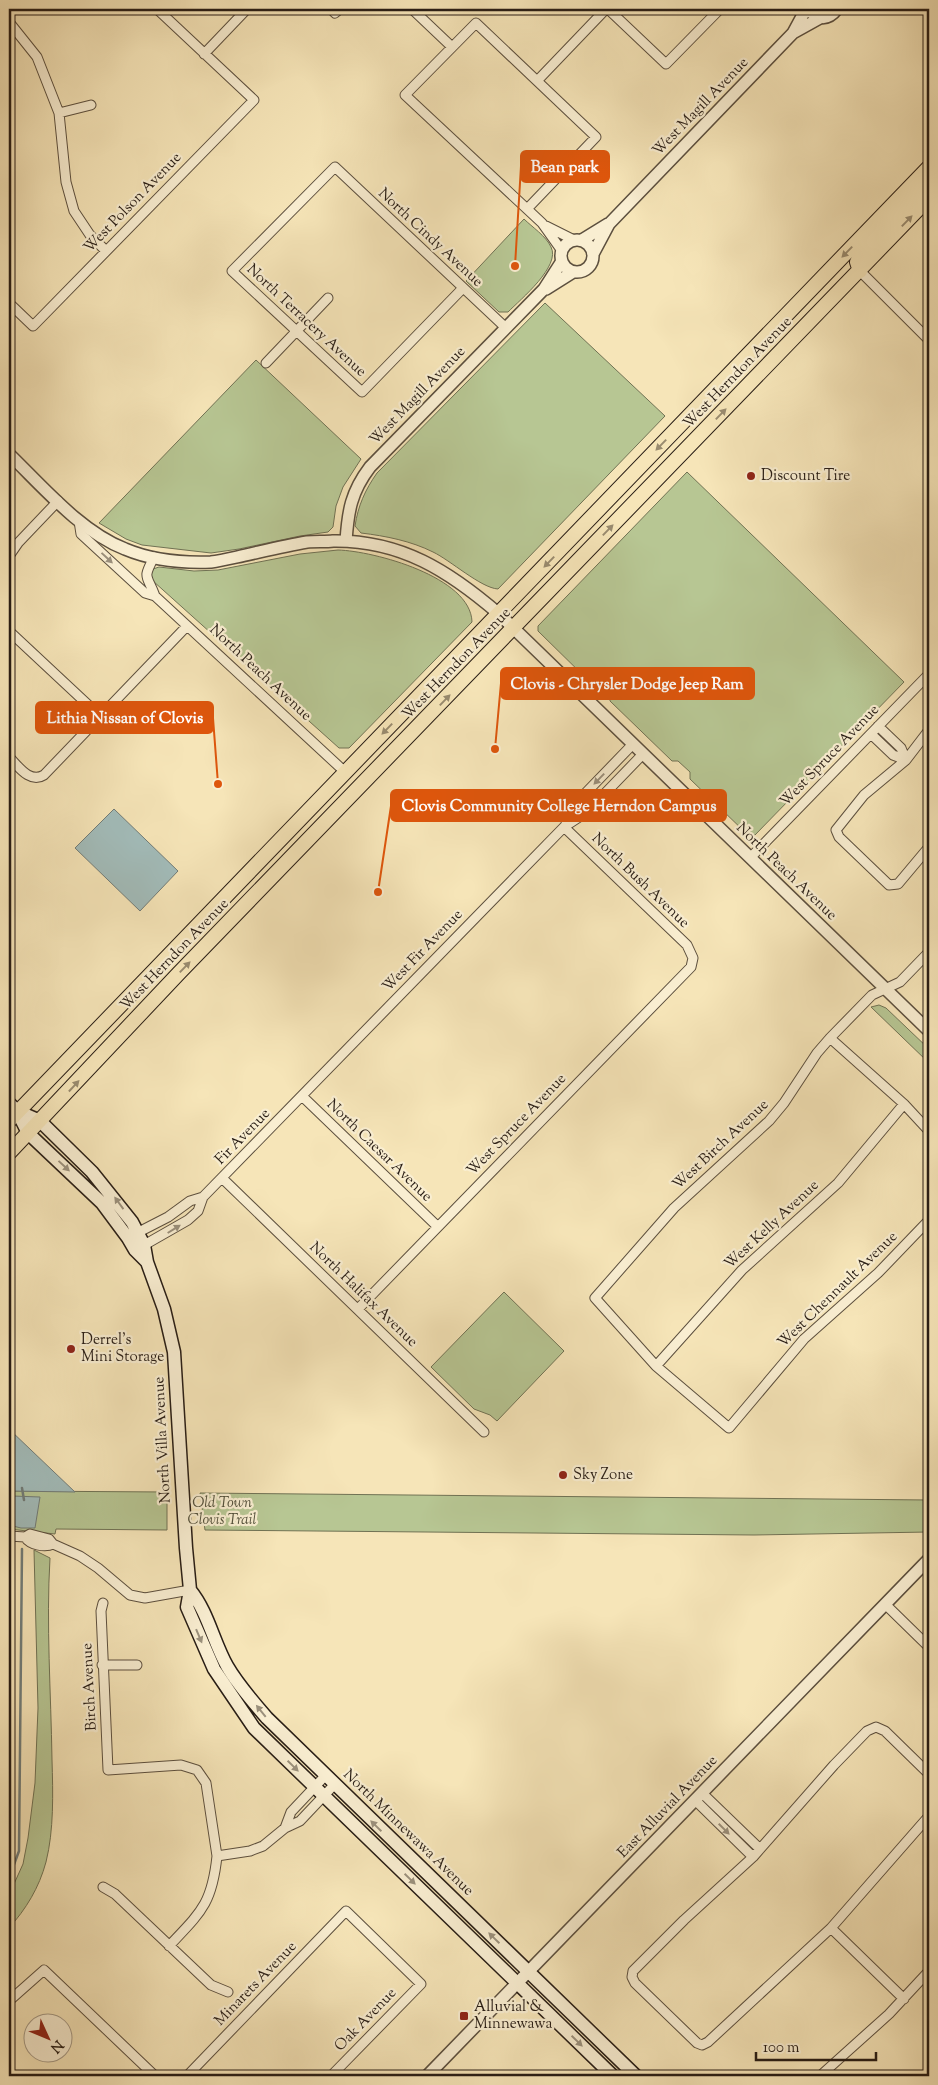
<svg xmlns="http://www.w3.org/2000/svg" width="938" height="2085" font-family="'Sorts Mill Goudy',serif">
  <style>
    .green { fill: #b7c693; stroke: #707254 }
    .water { fill: #a2bcba; stroke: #717c78 }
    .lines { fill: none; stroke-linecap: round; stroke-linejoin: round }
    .stream { stroke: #717c78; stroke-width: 2.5 }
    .minor-casing { stroke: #5c4f3e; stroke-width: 11 }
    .tertiary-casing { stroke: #5c4f3e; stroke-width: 14 }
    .secondary-casing { stroke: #281d15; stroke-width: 15 }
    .primary-casing { stroke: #281d15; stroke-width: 16 }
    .minor { stroke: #f9eed1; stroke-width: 9 }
    .tertiary { stroke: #f9eed1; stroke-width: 11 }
    .secondary { stroke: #f9eed1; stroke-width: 12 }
    .primary { stroke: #f6e5b8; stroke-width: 14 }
    .oneway { fill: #998b6f }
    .oneway2 { fill: #9b907c }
    .poi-dot { fill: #8f2418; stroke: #f9eed1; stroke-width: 2 }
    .labels { text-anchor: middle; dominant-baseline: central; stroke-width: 4.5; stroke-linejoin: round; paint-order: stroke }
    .street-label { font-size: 15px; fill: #281d15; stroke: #f9eed1 }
    .poi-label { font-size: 15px; fill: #281d15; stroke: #f9eed1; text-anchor: start }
    .park-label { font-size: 15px; font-style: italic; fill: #53503b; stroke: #f9eed1 }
    .leader { fill: none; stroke: #de560c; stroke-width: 2 }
    .callout-dot { fill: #de560c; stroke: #f9eed1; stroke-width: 2 }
    .callout { fill: #de560c; stroke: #de560c; stroke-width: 2 }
    .callout-label { font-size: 16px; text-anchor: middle; font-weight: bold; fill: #fff }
  </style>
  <rect width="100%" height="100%" fill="#f6e5b8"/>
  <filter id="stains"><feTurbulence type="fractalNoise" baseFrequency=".004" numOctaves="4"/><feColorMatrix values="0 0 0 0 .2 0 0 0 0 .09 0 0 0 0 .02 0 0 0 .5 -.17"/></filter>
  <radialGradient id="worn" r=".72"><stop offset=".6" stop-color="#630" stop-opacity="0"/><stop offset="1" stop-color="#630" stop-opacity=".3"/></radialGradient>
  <!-- green -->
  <path class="green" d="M524 219C532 227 546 236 551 247 561 266 521 299 508 312H499L466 281Z
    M545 303 665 416 498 589C481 588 450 560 433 552 411 541 386 536 361 533L355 526C358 506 365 490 377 473Z
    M256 360 361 459 343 487 336 506 333 527 328 532 300 536 239 549 211 553 142 545 126 539 99 523Z
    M687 472 904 682 755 835H748L690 779V772L678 761H672L610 701V695L598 683 592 684 538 631V626Z
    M338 550C374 551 471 577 472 622L349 748H339L153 581 151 574 153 569 159 567 194 571 218 570 300 554Z
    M879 1005 886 1008 929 1049V1063L871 1007Z
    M504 1292 564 1351 497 1421 490 1415 474 1409 431 1367Z
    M9 1491 167 1492V1530L56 1529 55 1534 9 1529Z
    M200 1493 929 1500V1532L754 1535 205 1530Z
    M34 1550 50 1558C46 1625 51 1692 52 1760 53 1793 54 1830 46 1862 39 1888 26 1909 9 1928V1895L23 1864 28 1838 35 1783 38 1708Z"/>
  <!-- water -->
  <path class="water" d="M114 809 178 871 140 911 75 848Z
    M9 1429 75 1492 9 1491Z
    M12 1496 40 1497 35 1528H21L9 1525Z"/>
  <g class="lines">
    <!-- stream -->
    <path class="stream" d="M22 1488 24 1500
      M9 1878 19 1851 22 1549"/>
    <defs>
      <path id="minor" d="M331 9 335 13 340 9
        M412 9 452 47
        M608 9 666 64 720 9
        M9 22 37 57 59 113 66 182 74 211 90 235 106 251
        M204 54 247 9
        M537 81 606 9
        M59 113 91 105
        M527 209 596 137 476 23 405 95 542 223 562 251
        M546 226 574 240
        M860 271 929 340
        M463 288 362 392 232 271 335 167 506 328
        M9 303 33 326 254 100 157 9
        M266 363 328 298
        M79 521 81 534 145 593 155 596 345 772
        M9 556 18 543 58 501
        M154 557C142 580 147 574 155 596
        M9 631 100 716
        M929 730 906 760 864 795 836 830 839 837 889 885 898 884 929 847
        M871 734 893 755 906 760 901 748 878 726
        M9 757C18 766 30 784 44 775L187 626
        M565 826 576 803 633 744
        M750 858 929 674
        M929 952 900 982 872 995 830 1038 817 1053 784 1103 769 1121 674 1208 595 1298 656 1366 729 1428 804 1339 878 1273 929 1220
        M830 1038 904 1104 929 1131
        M302 1096 437 1226
        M222 1178 484 1432
        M133 1235 168 1217 190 1201 203 1197
        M139 1248 188 1220 198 1211 203 1197 564 827 587 812 643 754
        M358 1309 691 967 693 958 687 945 564 827
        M656 1366 742 1270 838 1183 904 1104
        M9 1536 25 1537 30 1534 49 1539 53 1544 80 1556 98 1568 130 1595 145 1598 190 1590
        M25 1537C30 1545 45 1548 53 1544
        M103 1603 101 1611 108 1770 181 1765 197 1770 206 1783 217 1856
        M885 1604 929 1647
        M102 1665H137
        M929 1774 885 1731 876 1727 867 1731 834 1765 753 1857 684 1920 633 1971 632 1977 635 1983 697 2043 702 2045 708 2042 831 1928 929 1816
        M702 1793 760 1849
        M695 1800 753 1857
        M285 1828 291 1812 325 1776
        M103 1887 115 1894 211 1985 228 1992
        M831 1928 904 1999
        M169 1946C201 1912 212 1904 217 1856L250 1851 263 1846 285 1828 300 1821 334 1785
        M9 2001 44 1970 155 2076
        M187 2076 346 1911 421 1984 331 2076
        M820 2076 889 2014 929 1971"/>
      <path id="tertiary" d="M808 9C817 20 828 21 837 9
        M793 33 820 18
        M561 256a16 16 0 1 1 32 0a16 16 0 1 1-32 0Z
        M582 240 608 224
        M593 254 609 224 793 33 806 9
        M546 289 573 272
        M9 454C43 487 81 532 125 549 151 560 183 563 211 562 219 561 228 559 237 557 260 552 283 546 307 542 316 541 325 542 333 541 401 540 449 571 499 614L929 1031
        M346 541C348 511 351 492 370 467L544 289 562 261
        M427 2076 929 1559"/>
      <path id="secondary" d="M9 1103 17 1111 40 1121 92 1172 132 1222 144 1245 147 1262 164 1309 174 1352 186 1548 190 1590 187 1607 214 1669 254 1728 613 2076
        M17 1111 28 1133 102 1203 128 1238 135 1250 147 1262
        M190 1590C208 1612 213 1641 227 1666 238 1685 253 1702 267 1718L636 2076"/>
      <path id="primary" d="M860 271 857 262 863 252 929 182
        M9 1121 929 167
        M9 1153 179 973 929 198"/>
    </defs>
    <!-- minor casing -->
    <use href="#minor" class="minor-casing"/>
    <!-- tertiary casing -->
    <use href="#tertiary" class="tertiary-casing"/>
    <!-- secondary casing -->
    <use href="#secondary" class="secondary-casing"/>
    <!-- primary casing -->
    <use href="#primary" class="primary-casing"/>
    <!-- minor -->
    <use href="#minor" class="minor"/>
    <!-- tertiary -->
    <use href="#tertiary" class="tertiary"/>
    <!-- secondary -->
    <use href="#secondary" class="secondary"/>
    <!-- primary -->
    <use href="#primary" class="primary"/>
  </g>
  <!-- one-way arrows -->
  <defs><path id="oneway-solid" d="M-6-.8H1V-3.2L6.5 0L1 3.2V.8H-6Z" transform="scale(1.25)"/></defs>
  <g class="oneway">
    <use href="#oneway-solid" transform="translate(907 221) rotate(-46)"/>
    <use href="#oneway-solid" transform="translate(847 252) rotate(134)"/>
    <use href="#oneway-solid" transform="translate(721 414) rotate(-46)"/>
    <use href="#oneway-solid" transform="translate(661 445) rotate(134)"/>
    <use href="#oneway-solid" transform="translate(608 530) rotate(-46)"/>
    <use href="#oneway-solid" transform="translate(549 562) rotate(134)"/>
    <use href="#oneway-solid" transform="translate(445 700) rotate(-46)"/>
    <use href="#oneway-solid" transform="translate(387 729) rotate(134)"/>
    <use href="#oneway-solid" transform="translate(185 967) rotate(-46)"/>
    <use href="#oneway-solid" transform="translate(74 1086) rotate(-47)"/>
  </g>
  <g class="oneway2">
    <use href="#oneway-solid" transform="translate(107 558) rotate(43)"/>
    <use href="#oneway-solid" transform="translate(599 779) rotate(134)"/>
    <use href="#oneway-solid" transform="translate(64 1166) rotate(43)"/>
    <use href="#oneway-solid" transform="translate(119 1203) rotate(-126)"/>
    <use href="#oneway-solid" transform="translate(174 1229) rotate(-32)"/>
    <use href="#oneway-solid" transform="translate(199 1636) rotate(67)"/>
    <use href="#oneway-solid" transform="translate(261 1711) rotate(-129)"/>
    <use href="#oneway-solid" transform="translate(293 1766) rotate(44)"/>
    <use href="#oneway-solid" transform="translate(376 1826) rotate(-136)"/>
    <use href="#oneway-solid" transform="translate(724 1829) rotate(45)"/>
    <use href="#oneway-solid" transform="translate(410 1879) rotate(44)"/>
    <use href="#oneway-solid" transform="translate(494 1938) rotate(-136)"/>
    <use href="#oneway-solid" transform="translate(577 2041) rotate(44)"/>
  </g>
  <!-- markers -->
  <g class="poi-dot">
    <circle cx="751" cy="476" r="5"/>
    <circle cx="71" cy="1349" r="5"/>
    <circle cx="563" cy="1475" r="5"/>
    <rect x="459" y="2011" width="10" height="10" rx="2.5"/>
  </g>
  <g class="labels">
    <!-- street labels -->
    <g class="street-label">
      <text transform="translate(701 107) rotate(-46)">West Magill Avenue</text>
      <text transform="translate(133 203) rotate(-46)">West Polson Avenue</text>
      <text transform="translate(430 238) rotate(43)">North Cindy Avenue</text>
      <text transform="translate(306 321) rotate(43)">North Terracery Avenue</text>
      <text transform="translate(738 373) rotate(-46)">West Herndon Avenue</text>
      <text transform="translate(418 396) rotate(-46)">West Magill Avenue</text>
      <text transform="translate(457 664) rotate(-46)">West Herndon Avenue</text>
      <text transform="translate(260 673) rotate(43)">North Peach Avenue</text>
      <text transform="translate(830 756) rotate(-46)">West Spruce Avenue</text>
      <text transform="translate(786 872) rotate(44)">North Peach Avenue</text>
      <text transform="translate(640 881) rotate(44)">North Bush Avenue</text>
      <text transform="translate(423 951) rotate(-46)">West Fir Avenue</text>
      <text transform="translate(175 955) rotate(-46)">West Herndon Avenue</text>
      <text transform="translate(517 1125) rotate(-46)">West Spruce Avenue</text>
      <text transform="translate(243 1137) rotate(-46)">Fir Avenue</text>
      <text transform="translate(721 1145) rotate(-43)">West Birch Avenue</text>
      <text transform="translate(379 1151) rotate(44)">North Caesar Avenue</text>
      <text transform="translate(772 1225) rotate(-43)">West Kelly Avenue</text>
      <text transform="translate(838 1290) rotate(-44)">West Chennault Avenue</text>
      <text transform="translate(363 1295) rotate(44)">North Halifax Avenue</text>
      <text transform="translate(163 1440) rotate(-93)">North Villa Avenue</text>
      <text transform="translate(90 1687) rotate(-93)">Birch Avenue</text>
      <text transform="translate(668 1807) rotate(-46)">East Alluvial Avenue</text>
      <text transform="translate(408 1833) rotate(44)">North Minnewawa Avenue</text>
      <text transform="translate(256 1984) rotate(-46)">Minarets Avenue</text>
      <text transform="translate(366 2020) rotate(-46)">Oak Avenue</text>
    </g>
    <!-- poi labels -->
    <g class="poi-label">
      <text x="761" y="476">Discount Tire</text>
      <text x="81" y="1340">Derrel's<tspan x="81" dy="17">Mini Storage</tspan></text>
      <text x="573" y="1475">Sky Zone</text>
      <text x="474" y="2007">Alluvial &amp;<tspan x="474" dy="17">Minnewawa</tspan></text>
    </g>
    <!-- park labels -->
    <g class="park-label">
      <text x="222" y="1503">Old Town<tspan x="222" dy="17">Clovis Trail</tspan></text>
    </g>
  </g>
  <!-- callouts -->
  <path class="leader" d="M515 266L521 166M495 749L501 683M218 784L213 718M378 892L391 806"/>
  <g class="callout-dot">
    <circle cx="515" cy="266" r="5"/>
    <circle cx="495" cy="749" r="5"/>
    <circle cx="218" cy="784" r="5"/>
    <circle cx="378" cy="892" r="5"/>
  </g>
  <g class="callout">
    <rect x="521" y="151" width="88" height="31" rx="5"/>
    <rect x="501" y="668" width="253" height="31" rx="5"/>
    <rect x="36" y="702" width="177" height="31" rx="5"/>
    <rect x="391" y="790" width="335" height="31" rx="5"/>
  </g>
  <g class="callout-label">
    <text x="565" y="172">Bean park</text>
    <text x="627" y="689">Clovis - Chrysler Dodge Jeep Ram</text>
    <text x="125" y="723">Lithia Nissan of Clovis</text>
    <text x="559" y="811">Clovis Community College Herndon Campus</text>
  </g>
  <!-- margin -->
  <rect width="938" height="2085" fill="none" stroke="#f6e5b8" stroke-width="30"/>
  <rect x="10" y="10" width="918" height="2065" fill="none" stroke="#281d15" stroke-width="2.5"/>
  <rect x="15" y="15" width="908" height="2055" fill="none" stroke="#281d15"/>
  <!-- north arrow -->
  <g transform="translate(48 2038) rotate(134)"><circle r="24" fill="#f9eed1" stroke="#a59a86"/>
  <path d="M0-4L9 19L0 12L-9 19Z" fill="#8f2418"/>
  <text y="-8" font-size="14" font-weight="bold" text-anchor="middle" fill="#281d15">N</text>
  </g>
  <!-- scale -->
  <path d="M756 2052v8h120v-8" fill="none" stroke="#281d15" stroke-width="2.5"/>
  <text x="763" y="2052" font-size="15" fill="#281d15" stroke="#f9eed1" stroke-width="4" paint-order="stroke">100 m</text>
  <rect width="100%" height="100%" filter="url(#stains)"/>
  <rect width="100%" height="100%" fill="url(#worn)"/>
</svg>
